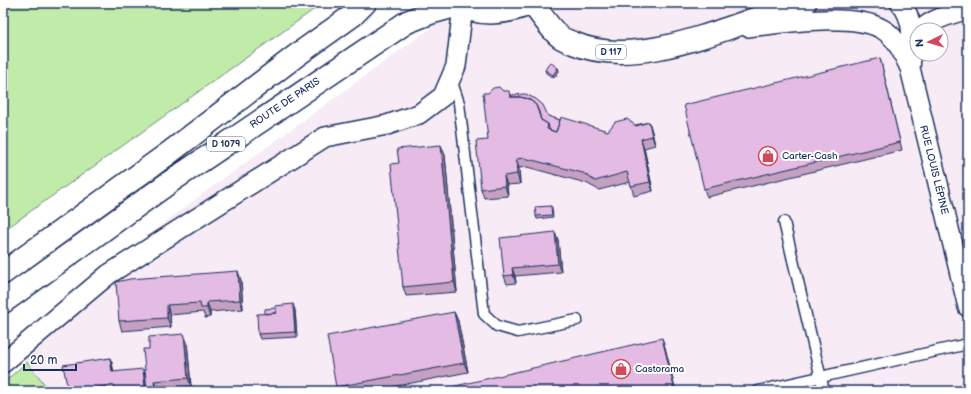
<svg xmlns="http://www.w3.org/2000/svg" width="971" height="394" font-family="'Balsamiq Sans',sans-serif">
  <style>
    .built { fill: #f7ebf6; fill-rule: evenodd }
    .green { fill: #c0eba8; stroke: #6e8d83 }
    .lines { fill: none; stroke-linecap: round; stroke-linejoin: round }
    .lane-casing { stroke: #1b2f5e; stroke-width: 13 }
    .street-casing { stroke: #1b2f5e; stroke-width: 22 }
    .primary-casing { stroke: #1b2f5e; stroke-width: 25 }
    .lane { stroke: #fff; stroke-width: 10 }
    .street { stroke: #fff; stroke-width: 19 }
    .primary { stroke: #fff; stroke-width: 22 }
    .wall { fill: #c4a1c2; stroke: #1b2f5e }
    .shaded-wall { fill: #a0839e; stroke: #1b2f5e }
    .building { fill: #e4bbe2; stroke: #1b2f5e }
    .labels { text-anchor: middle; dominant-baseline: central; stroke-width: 4; stroke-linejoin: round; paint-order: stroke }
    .shield { fill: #fff; stroke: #5f6d8e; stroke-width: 1 }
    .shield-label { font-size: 9px; font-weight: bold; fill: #1b2f5e }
    .street-label { font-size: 10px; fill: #1b2f5e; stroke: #fff }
    .poi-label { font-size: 10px; fill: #1b2f5e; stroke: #fff; text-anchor: start }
  </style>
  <rect width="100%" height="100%" fill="#fff"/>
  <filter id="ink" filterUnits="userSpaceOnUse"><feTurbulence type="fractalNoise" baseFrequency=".025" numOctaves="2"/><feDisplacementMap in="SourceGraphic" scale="8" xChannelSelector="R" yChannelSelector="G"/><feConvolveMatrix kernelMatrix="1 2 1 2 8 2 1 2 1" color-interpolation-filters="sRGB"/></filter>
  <g filter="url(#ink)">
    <!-- built -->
    <path class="built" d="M465 3H968V391H50L27 362 9 344 174 215ZM917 30H941V54H917Z"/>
    <!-- green -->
    <path class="green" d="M3 3H323L3 231Z
      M27 362 50 391H3V383Z"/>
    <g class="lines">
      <defs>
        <path id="lane" d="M451 79 459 103 484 314 497 326 518 332 577 320
          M784 222 824 391
          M758 391 968 344"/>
        <path id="street" d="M900 3C916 19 912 48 910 68L968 307
          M748 27C781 23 853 12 882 29 897 37 903 54 910 68
          M921 30C931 19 954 13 968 9
          M3 363 109 274 325 137 387 125 419 114 443 96 456 66 463 6"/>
        <path id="primary" d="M457 3C479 18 509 13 532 3
          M532 3C539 12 551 30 559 36 562 39 568 41 573 43 642 73 737 20 805 3
          M3 273 169 153 297 55 353 15 365 3
          M3 302 170 182 407 22 430 13 459 5"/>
      </defs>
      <!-- lane casing -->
      <use href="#lane" class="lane-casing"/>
      <!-- street casing -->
      <use href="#street" class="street-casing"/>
      <!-- primary casing -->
      <use href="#primary" class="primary-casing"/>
      <!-- lane -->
      <use href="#lane" class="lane"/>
      <!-- street -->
      <use href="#street" class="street"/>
      <!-- primary -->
      <use href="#primary" class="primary"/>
    </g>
    <!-- wall -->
    <path class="wall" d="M880 58 882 66 902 150 707 197 704 189Z
      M558 68 559 71 554 78 546 73 545 70Z
      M503 91 511 95 548 116 560 120 608 131 649 122 652 132 655 145 644 148 653 191 634 196 630 182 599 190 586 183 527 167 519 168 520 184 507 185 508 196 484 198 481 189 488 140Z
      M445 155 457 292 406 296 403 287 399 163Z
      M551 206 552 208 553 217 537 219 536 216Z
      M555 232 558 240 561 272 515 276 516 283 507 284 504 276Z
      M241 280 243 309 210 312V317L205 318 203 312 170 315 171 327 122 331 119 321Z
      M295 310 297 337 260 339 258 334Z
      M454 312 458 321 468 372 371 391H337L336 387Z
      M187 342 191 386 157 389 147 391 149 349Z
      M110 358 112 363 114 372 145 374 147 391H68Z"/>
    <!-- shaded-wall -->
    <path class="shaded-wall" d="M558 68 559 71 554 78 553 75Z
      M649 122 652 132 655 145 652 136Z
      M641 139 644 148 653 191 650 182Z
      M441 145 445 155 457 292 454 282Z
      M516 159 519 168 520 184 517 174Z
      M504 176 507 185 508 196 505 186Z
      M555 232 558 240 561 272 558 264Z
      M512 268 515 276 516 283 513 275Z
      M238 271 241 280 243 309 240 300Z
      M207 302 210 312V317L207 308Z
      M293 304 295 310 297 337 295 332Z
      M167 305 170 315 171 327 167 318Z
      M454 312 458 321 468 372 464 363Z
      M184 334 187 342 191 386 188 378Z
      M662 338 665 347 676 391H675Z
      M110 358 112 363 114 378 112 372Z
      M143 369 145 374 147 391H146L145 388Z
      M154 381 157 389V391H155Z"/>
    <!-- building -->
    <path class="building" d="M880 58 900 142 704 189 684 105Z
      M550 62 558 68 553 75 545 70Z
      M499 87 503 91H509L510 97H520L529 99 536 105 541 120 548 124 547 129 556 132 561 117 608 131 615 122 627 119 636 126 649 122 652 136 641 139 650 182 631 186 627 172 595 181 583 173 524 158 516 159 517 174 504 176 505 186 481 189 476 141 488 140 483 93H488L493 88Z
      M525 94 536 99 543 105 548 116 560 120 556 132 549 130V128L548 124 541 120 539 112 536 105 529 99 520 97H511V95Z
      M441 145 454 282 403 287 391 164 399 163 397 149Z
      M551 206 552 215 536 216 535 207Z
      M555 232 558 264 512 268 513 275 504 276 500 238Z
      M238 271 240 300 207 302V308H201L200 303 167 305V318L119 321 116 282 130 279Z
      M293 304 295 332 258 334 257 314 276 313 275 306Z
      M276 308V313L265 314V309Z
      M454 312 464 363 336 387 327 336Z
      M184 334 188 378 154 381 155 391H147L143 349H149V337Z
      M662 338 675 391H434Z
      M110 358 112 372 143 369 145 388 124 391H115L114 385 76 391H68L63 365Z
      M241 388V391H224V390Z"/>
  </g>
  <!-- icons -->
  <defs>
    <symbol id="shop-ring" viewBox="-11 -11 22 22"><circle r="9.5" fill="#fff" stroke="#d1495b" stroke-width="1.5"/><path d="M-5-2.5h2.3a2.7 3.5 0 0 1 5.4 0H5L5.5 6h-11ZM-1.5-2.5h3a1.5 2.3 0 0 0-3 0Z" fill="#d1495b"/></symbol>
  </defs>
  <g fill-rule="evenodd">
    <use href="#shop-ring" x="757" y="145" width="22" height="22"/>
    <use href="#shop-ring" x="610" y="358" width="22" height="22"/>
  </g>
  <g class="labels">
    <!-- shield labels -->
    <g class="shield">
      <rect x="596" y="45" width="30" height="14" rx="3"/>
      <rect x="207" y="137" width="38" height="14" rx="3"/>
    </g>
    <g class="shield-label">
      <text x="611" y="52">D 117</text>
      <text x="226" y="144">D 1079</text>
    </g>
    <!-- street labels -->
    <g class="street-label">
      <text transform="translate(285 103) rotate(-34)">ROUTE DE PARIS</text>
      <text transform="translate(934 170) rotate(76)">RUE LOUIS LÉPINE</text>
    </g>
    <!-- poi labels -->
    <g class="poi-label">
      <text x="782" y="156">Carter-Cash</text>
      <text x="635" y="369">Castorama</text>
    </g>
  </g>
  <!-- margin -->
  <rect width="971" height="394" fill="none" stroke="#fff" stroke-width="16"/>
  <rect x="8" y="8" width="955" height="378" fill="none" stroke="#1b2f5e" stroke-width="1.5" filter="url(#ink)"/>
  <!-- north arrow -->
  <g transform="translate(929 42) rotate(265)"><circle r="19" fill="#ffffff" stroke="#a4acbf"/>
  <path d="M0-3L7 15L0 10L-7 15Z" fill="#d1495b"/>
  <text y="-6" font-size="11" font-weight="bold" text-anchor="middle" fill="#1b2f5e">N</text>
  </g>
  <!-- scale -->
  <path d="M24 364v6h52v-6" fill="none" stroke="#1b2f5e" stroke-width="2"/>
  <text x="30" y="364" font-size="12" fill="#1b2f5e" stroke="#ffffff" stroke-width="3" paint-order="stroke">20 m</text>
</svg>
